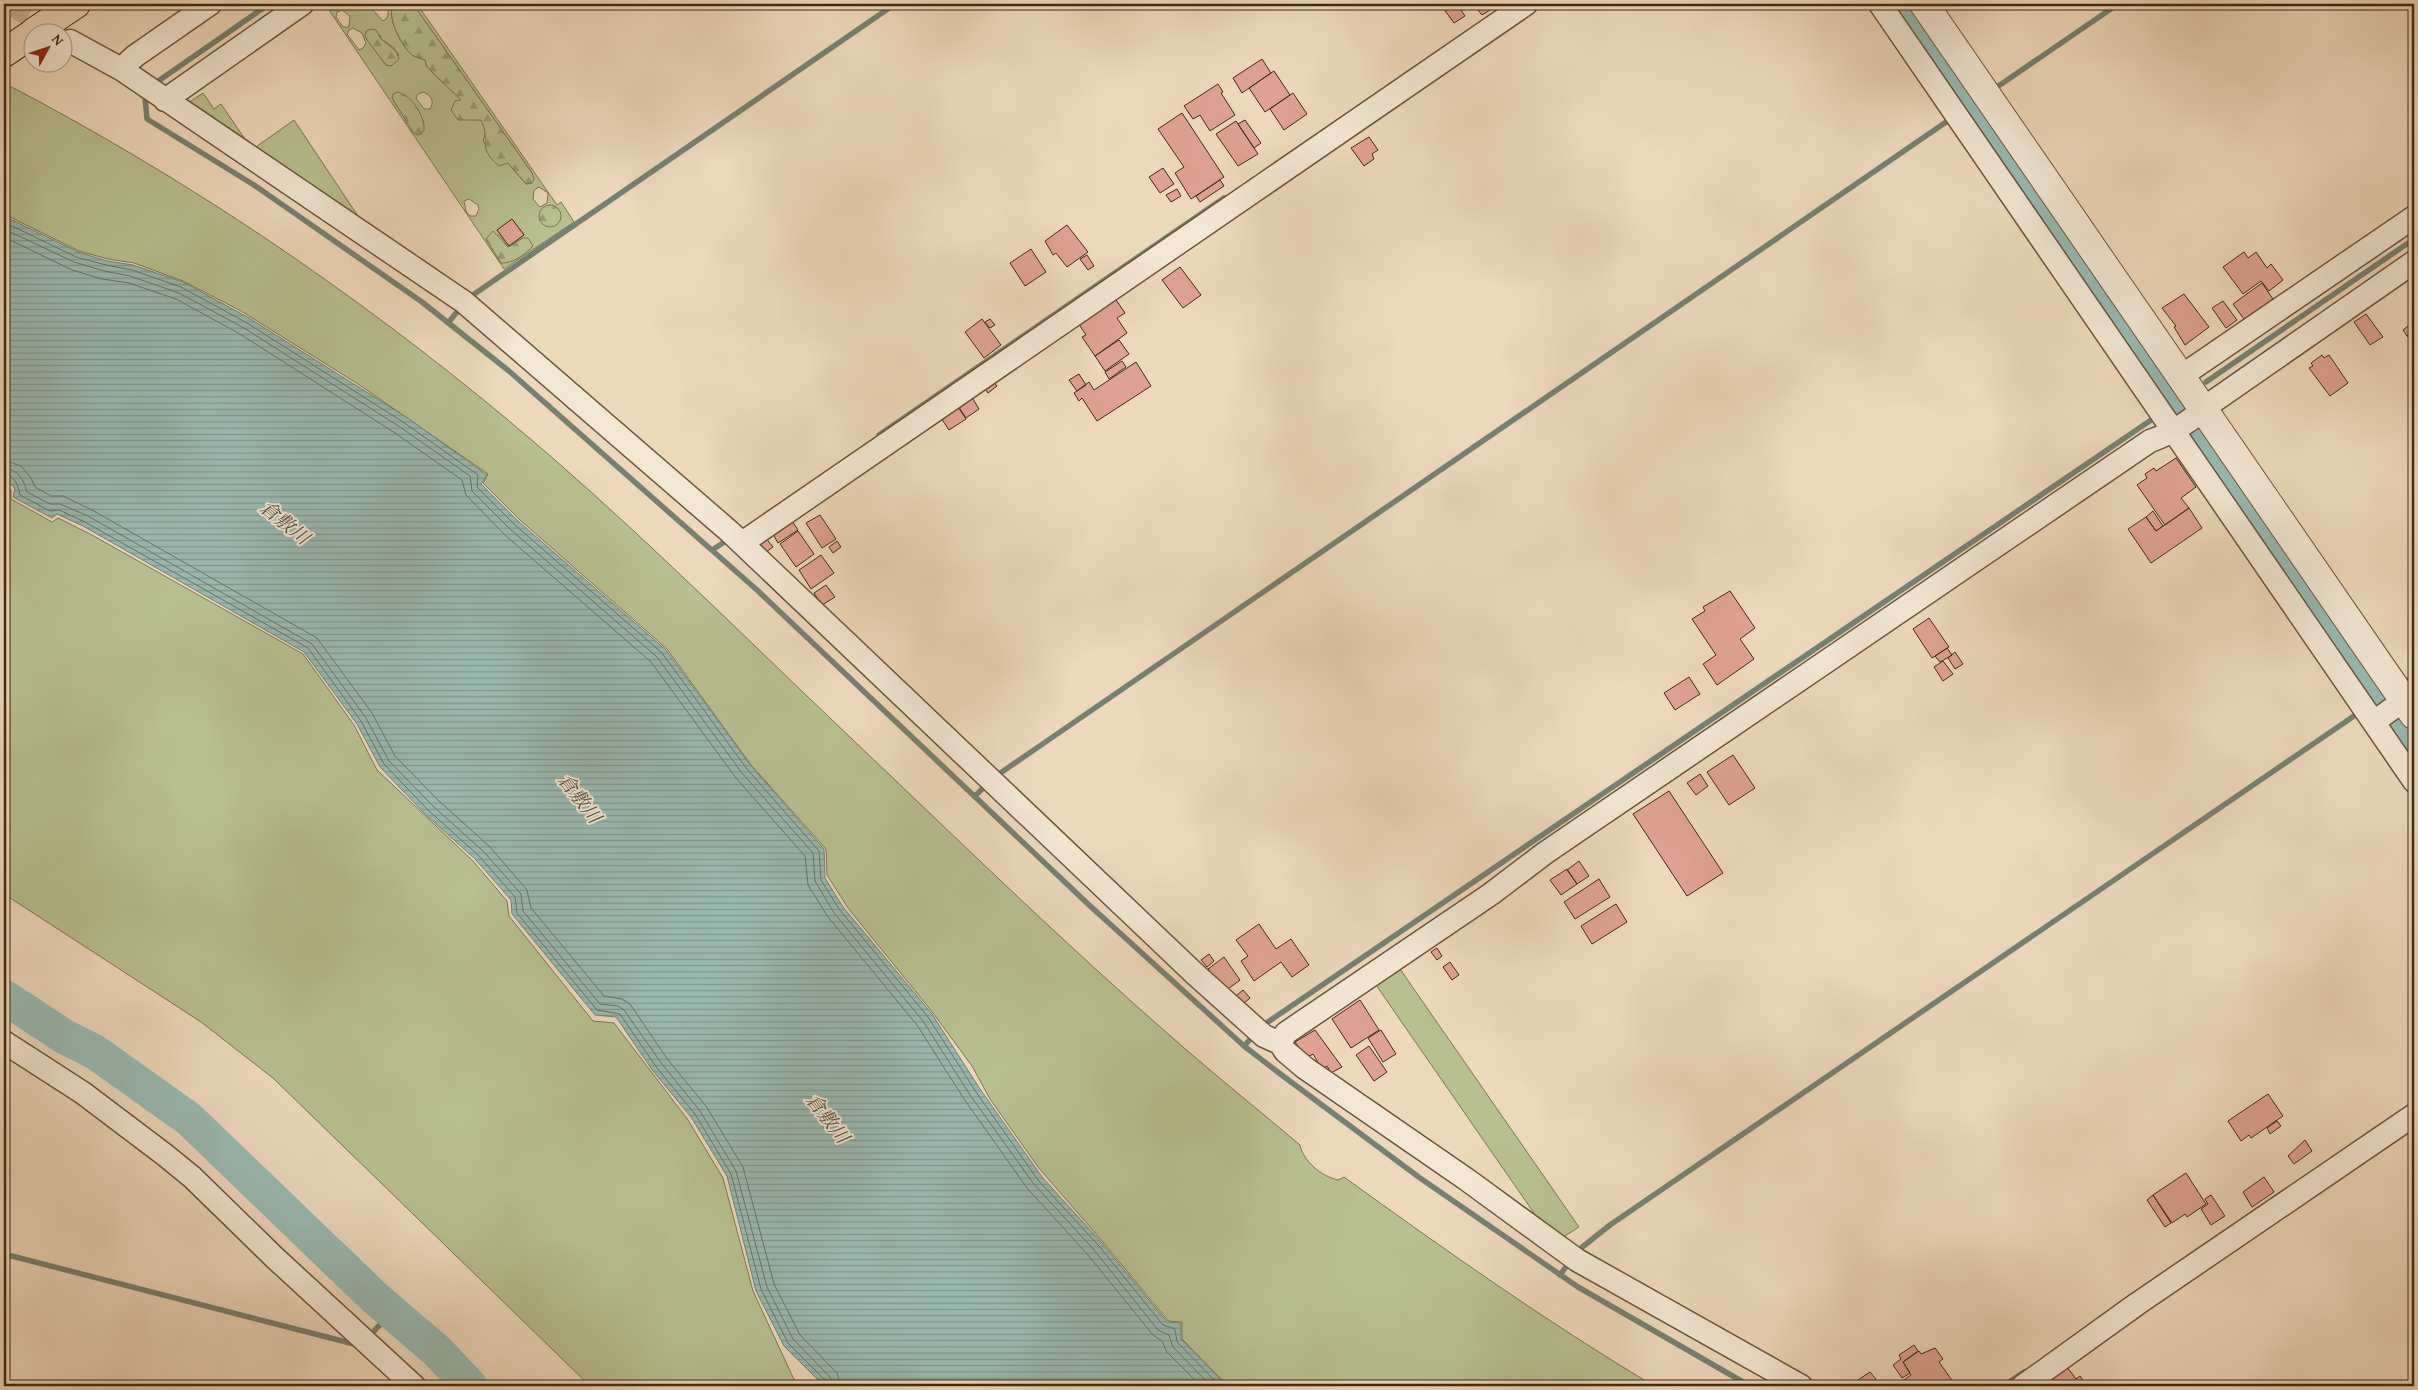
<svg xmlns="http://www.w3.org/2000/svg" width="2418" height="1390" font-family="'Gentium Book Plus','Noto Serif JP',serif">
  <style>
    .grass { fill: #b8bf91; stroke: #7c7552; fill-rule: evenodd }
    .forest { fill: url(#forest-firs); stroke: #7c7552 }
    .water { fill: url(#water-rules); stroke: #768172 }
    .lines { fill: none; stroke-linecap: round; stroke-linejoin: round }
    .shore { stroke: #6d7262; stroke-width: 1 }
    .stream { stroke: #768172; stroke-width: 5.5 }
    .river { stroke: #99bab1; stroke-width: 35 }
    .building { fill: #dfa193; stroke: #412b14 }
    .minor-tunnel { stroke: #cbb59a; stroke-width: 22; stroke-dasharray: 22 11; stroke-linecap: butt }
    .minor-casing { stroke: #6c563e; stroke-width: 25 }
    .tertiary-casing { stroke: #6c563e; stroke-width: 30 }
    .trunk-casing { stroke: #412b14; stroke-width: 30 }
    .minor { stroke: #f3e6d3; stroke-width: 22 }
    .tertiary { stroke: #f3e6d3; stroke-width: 28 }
    .trunk { stroke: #edd8bc; stroke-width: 28 }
    .labels { text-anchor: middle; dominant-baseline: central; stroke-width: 4; stroke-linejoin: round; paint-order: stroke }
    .water-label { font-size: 19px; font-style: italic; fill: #574f3b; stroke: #f3e6d3 }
  </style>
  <defs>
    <pattern id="forest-firs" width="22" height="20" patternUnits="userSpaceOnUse" patternTransform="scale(1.25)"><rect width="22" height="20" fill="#b8bf91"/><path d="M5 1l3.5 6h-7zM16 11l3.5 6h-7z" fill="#979b75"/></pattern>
    <pattern id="water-rules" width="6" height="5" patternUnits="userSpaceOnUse" patternTransform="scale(1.25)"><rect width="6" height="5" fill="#99bab1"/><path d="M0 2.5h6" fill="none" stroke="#7e978f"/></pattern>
  </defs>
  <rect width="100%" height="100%" fill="#edd8bc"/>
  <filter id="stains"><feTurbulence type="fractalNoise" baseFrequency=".004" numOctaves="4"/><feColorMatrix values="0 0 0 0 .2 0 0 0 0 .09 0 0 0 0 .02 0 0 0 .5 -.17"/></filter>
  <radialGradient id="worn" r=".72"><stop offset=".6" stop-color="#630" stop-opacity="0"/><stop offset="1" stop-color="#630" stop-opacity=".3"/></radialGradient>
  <!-- grass -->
  <path class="grass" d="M325 4H377L373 10 383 21 387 18C389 12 389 6 382 4H393C387 18 400 43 410 53 413 57 420 58 425 60L427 67 461 100 470 119 481 120 486 130 483 142 508 163 526 184 532 183V173L413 4H417L557 205 561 202 574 222 504 269ZM342 10 350 16 349 27H343L336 17 337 12ZM353 28 362 33 366 43 363 48 359 50 347 34 349 30ZM380 35 381 39 393 47 399 55 386 65 373 48ZM423 92C431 95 435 101 430 109H424L416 98 418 94ZM392 98 418 109 424 123 409 125ZM539 187 548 193 547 203 540 207 533 199 534 190ZM469 199 478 205 479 209 476 216H470L466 211 464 201ZM512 219 524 235 509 246 497 230ZM499 235 508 247 523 238 530 249 514 260 501 263 486 239Z
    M4 83C183 176 353 291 508 420 621 514 725 618 831 719 947 829 1062 942 1183 1047 1221 1080 1261 1112 1300 1145 1304 1162 1321 1176 1338 1180L1344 1177C1445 1250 1547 1322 1654 1386H1228L1182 1339V1322L1168 1321 1103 1242 1038 1167 990 1099 972 1066 933 1013 848 908 827 875 826 849 751 765 667 649 520 520 483 483 488 474 358 384 241 311 183 281 134 263 108 259 79 251 4 214Z
    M203 93 214 109 221 104 251 148 188 103Z
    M294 120 364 225 253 149Z
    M4 482 11 490V499L52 522 58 518 92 535 303 654 354 725 377 770 473 861 507 901 509 916 593 1021 614 1023 688 1120 723 1178 753 1291 797 1386H590L273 1078 201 1022 4 894Z
    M1400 969 1579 1227 1557 1241 1545 1229 1376 985Z"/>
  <!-- forest -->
  <path class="forest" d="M393 4H413L532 173 534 179 532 183 526 184 508 163 499 166C475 145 492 141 481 120H458L451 110 455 101 461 100 427 67 425 60C420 58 413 57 410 53 400 42 387 18 393 4Z
    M371 29 376 30 381 39 396 51 399 59 391 66 386 65 367 40 365 36 366 31Z
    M398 92C412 96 425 116 424 130L421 134 417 135 413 132 392 98 393 94Z
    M539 216a11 11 0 1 1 22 0a11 11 0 1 1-22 0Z
    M493 231 508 247 523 238H528L533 246C526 254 512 264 501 263L486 239Z"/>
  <!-- water -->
  <path class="water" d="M4 216 78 252 107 261 133 265 183 282 249 318 406 417 487 475 481 484 518 521 666 650 751 766 824 849 825 878 843 907 932 1014 980 1089 1042 1177 1102 1243 1167 1322 1181 1323V1339L1227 1386H824L784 1346 756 1291 727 1176 691 1117 653 1071 616 1017 595 1015 512 914 511 900 475 859 425 814 380 767 357 724 304 652 83 526 57 514 52 518 13 497 15 488 4 479Z"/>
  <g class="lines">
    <!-- shore -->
    <path class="shore" d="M4 222 76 257 106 265 132 270 181 287 247 323 403 422 478 475 477 487 515 525 662 653 747 769 819 851 821 880 839 909 928 1017 976 1092 1038 1180 1099 1246 1163 1325 1175 1329 1177 1342 1220 1386
      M4 229 74 262 104 271 130 276 179 293 244 328 400 427 470 476 472 491 510 529 657 657 742 773 813 853 815 881 834 913 923 1021 970 1095 1033 1183 1094 1250 1158 1330 1169 1335 1173 1347 1211 1386
      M4 237 72 270 102 279 129 283 176 299 240 334 395 433 462 480 466 495 505 535 651 662 736 778 805 856 808 885 828 917 917 1025 964 1099 1027 1188 1088 1255 1153 1335 1162 1341 1167 1352 1201 1386
      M4 460 21 466 31 478 35 487 51 496H63L92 510 317 638 372 713 395 756 438 800 490 847 527 890 531 908 604 996 622 999 630 1004 668 1060 706 1106 743 1167 774 1284 800 1335 837 1373 841 1386
      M4 468C18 469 24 480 27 492L50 504H60L88 516 312 644 366 718 389 761 433 806 484 852 521 894 523 911 600 1004 618 1006 624 1010 662 1064 700 1111 736 1171 767 1287 793 1339 830 1377 834 1386
      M4 474C16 476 18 486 20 495L50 511 59 510 85 522 308 648 361 721 384 764 428 810 479 856 515 897 517 913 597 1010 620 1014 657 1068 695 1114 731 1174 761 1289 788 1343 826 1381 827 1386"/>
    <!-- stream -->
    <path class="stream" d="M154 84 269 4
      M1997 87 2118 4
      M147 94 145 97 147 119 254 185 422 302 509 371 757 590 1088 904 1244 1046 1279 1073 1420 1178 1578 1287 1750 1386
      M1960 112 1972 104
      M470 297 895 4
      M448 323 461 307
      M2206 382 2414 239
      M2164 410 2177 402
      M879 435 1224 198
      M712 550 729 539
      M2407 681 2414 676
      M2371 706 2383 698
      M996 776 1949 120
      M975 796 986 785
      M1262 1026 2157 416
      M1244 1046 1256 1033
      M1576 1252 1610 1225 2354 716
      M4 1254 354 1344
      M1560 1275 1571 1260
      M374 1331 392 1312
      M2003 1386 2024 1372"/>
    <!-- river -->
    <path class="river" d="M1895 4 2414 757
      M4 997 65 1037 95 1052 189 1119 374 1297 437 1351 470 1386"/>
  </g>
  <!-- building -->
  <path class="building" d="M1440 4H1457L1465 16 1454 23Z
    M1472 4H1486L1477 10Z
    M1487 4H1499L1482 15 1478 10Z
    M1262 59 1271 73 1242 93 1233 78Z
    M1274 71 1290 95 1265 112 1249 88Z
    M1218 84 1223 92 1221 93 1235 115 1210 131 1200 115 1193 119 1184 106Z
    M1293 93 1307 114 1284 130 1270 109Z
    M1182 113 1224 177 1191 199 1175 173 1184 167 1158 129Z
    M1245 120 1261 143 1254 148 1238 124Z
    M1236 121 1258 154 1238 166 1216 134Z
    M1369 137 1378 150 1372 154 1374 159 1364 166 1351 148Z
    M1163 168 1174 184 1160 193 1149 177Z
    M1220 180 1224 186 1200 202 1196 196Z
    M1177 189 1181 196 1171 202 1166 195Z
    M512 219 524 235 509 246 497 230Z
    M1067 225 1088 252 1067 267 1056 253 1053 255 1045 241Z
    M1031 249 1046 272 1025 286 1010 263Z
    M2244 252 2248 258 2256 252 2267 268 2271 264 2283 280 2269 291 2261 281 2243 294 2223 267Z
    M1087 255 1094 266 1088 270 1080 259Z
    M1180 267 1201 295 1183 308 1162 280Z
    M2262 283 2273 299 2244 319 2233 304Z
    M2184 294 2209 327 2185 345 2174 327 2176 326 2162 308Z
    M1114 297 1125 313 1117 318 1127 333 1095 356 1082 337 1086 335 1078 323Z
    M2223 301 2237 320 2226 328 2212 308Z
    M2366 314 2383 337 2370 345 2354 322Z
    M982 319 1001 345 984 358 965 332Z
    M990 319 995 325 990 328 985 322Z
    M2412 323 2414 331 2407 336 2403 330Z
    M2414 331V342L2413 343 2407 336Z
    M1119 340 1129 354 1105 371 1095 356Z
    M2322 355 2324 358 2329 355 2348 383 2330 396 2309 368 2313 366 2311 363Z
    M1122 361 1126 367 1109 379 1105 372Z
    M1136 362 1151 386 1097 421 1082 398 1079 401 1074 393 1089 382 1094 390Z
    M1079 374 1086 385 1077 391 1069 380Z
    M993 381 997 386 988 393 984 387Z
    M970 394 979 409 966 418 956 403Z
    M956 404 966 419 949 430 939 415Z
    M2176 458 2196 487 2181 498 2189 508 2165 525 2137 485 2147 478 2145 474 2154 468 2156 471Z
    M2189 508 2202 528 2151 563 2128 529 2146 517 2156 531Z
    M2153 511 2163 526 2156 531 2146 517Z
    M820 515 836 539 822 548 806 523Z
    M792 521 798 530 778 543 773 534Z
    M798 531 814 554 796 567 780 544Z
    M764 536 773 547 763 554 754 543Z
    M837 541 841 547 833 553 829 547Z
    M821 555 834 573 811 589 799 570Z
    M826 585 835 597 822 605 814 593Z
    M1730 591 1755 628 1740 639 1754 659 1717 685 1703 664 1716 655 1692 619 1705 611 1703 607Z
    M1929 618 1949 647 1932 658 1913 629Z
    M1947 648 1952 655 1940 662 1935 656Z
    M1955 652 1963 664 1955 669 1948 658Z
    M1943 661 1953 674 1943 681 1934 667Z
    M1689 677 1700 694 1675 710 1664 693Z
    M1733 755 1755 788 1729 805 1707 772Z
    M1700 774 1708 786 1696 795 1687 783Z
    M1669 791 1723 873 1687 896 1633 814Z
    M1579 861 1589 876 1577 884 1567 870Z
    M1567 869 1577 884 1561 895 1550 880Z
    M1599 879 1610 897 1575 919 1564 902Z
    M1616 904 1627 922 1592 944 1581 926Z
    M1259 924 1276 949 1291 939 1309 965 1292 977 1281 962 1254 981 1241 961 1248 956 1236 940Z
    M1437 948 1442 956 1437 960 1431 952Z
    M1209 954 1214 961 1207 967 1201 960Z
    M1224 957 1240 980 1224 992 1208 969Z
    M1450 962 1459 975 1452 980 1443 967Z
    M1243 990 1250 998 1243 1004 1236 996Z
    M1360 1000 1379 1030 1351 1048 1332 1019Z
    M1315 1030 1342 1067 1331 1073 1327 1066 1322 1069 1313 1054 1306 1058 1295 1042Z
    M1381 1030 1396 1054 1383 1062 1368 1038Z
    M1369 1046 1387 1072 1374 1081 1356 1055Z
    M2268 1094 2283 1116 2251 1138 2249 1135 2241 1141 2228 1121Z
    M2277 1121 2281 1126 2270 1134 2267 1128Z
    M2305 1140 2312 1151 2294 1164 2288 1156Z
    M2186 1173 2206 1204 2187 1217 2185 1214 2172 1223 2153 1195Z
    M2264 1177 2274 1192 2252 1207 2243 1192Z
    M2153 1195 2171 1223 2165 1227 2147 1200Z
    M2211 1195 2225 1216 2211 1225 2201 1209 2208 1204 2205 1199Z
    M1914 1345 1918 1351 1903 1362 1910 1373 1902 1378 1893 1365 1901 1359 1899 1355Z
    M1935 1348 1943 1359 1939 1362 1956 1386H1895L1911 1375 1903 1362 1919 1351 1921 1354Z
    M2067 1367 2076 1379 2080 1376 2087 1386H2049L2046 1382Z
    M1870 1372 1876 1379 1867 1386H1858L1855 1382Z"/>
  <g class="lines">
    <!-- minor-tunnel -->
    <path class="minor-tunnel" d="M10 4 57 32"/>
    <defs>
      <path id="minor" d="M1880 4 2414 781
        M70 41 121 69 464 302 730 532 1195 974 1264 1036 1280 1043 1285 1051 1305 1068 1466 1179 1577 1260 1801 1386
        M121 69 135 56 210 4
        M165 100 302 4
        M2180 377 2414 217
        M742 543 1526 4
        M2374 722 2404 700
        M4 1042 83 1093 165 1155 192 1177 274 1257 414 1386
        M1280 1043 1286 1033 1491 894 1545 853 2150 441C2174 433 2194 418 2214 401L2414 262
        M2023 1386 2137 1304 2414 1115"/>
      <path id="tertiary" d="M1924 4 2414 715"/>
      <path id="trunk" d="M34 32 76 4
        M4 53 32 34"/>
    </defs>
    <!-- minor casing -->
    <use href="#minor" class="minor-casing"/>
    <!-- tertiary casing -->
    <use href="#tertiary" class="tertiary-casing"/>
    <!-- trunk casing -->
    <use href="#trunk" class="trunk-casing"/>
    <!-- minor -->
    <use href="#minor" class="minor"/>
    <!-- tertiary -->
    <use href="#tertiary" class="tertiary"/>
    <!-- trunk -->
    <use href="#trunk" class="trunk"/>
  </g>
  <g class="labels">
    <!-- water labels -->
    <g class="water-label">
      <text transform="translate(285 522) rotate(39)">倉敷川</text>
      <text transform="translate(580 798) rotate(52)">倉敷川</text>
      <text transform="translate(828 1118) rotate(52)">倉敷川</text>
    </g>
  </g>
  <!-- margin -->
  <rect width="2418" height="1390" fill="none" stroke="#edd8bc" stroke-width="20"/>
  <rect x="5" y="5" width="2408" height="1380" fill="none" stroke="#412b14" stroke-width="2.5"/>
  <rect x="10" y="10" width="2398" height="1370" fill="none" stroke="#412b14"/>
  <!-- north arrow -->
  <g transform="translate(48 48) rotate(50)"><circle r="24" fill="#f3e6d3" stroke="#ac9b87"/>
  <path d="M0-4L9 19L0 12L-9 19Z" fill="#8f2418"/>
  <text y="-8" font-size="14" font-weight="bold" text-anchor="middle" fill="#412b14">N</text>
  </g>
  <rect width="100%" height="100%" filter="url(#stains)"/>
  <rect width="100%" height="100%" fill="url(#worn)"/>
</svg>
